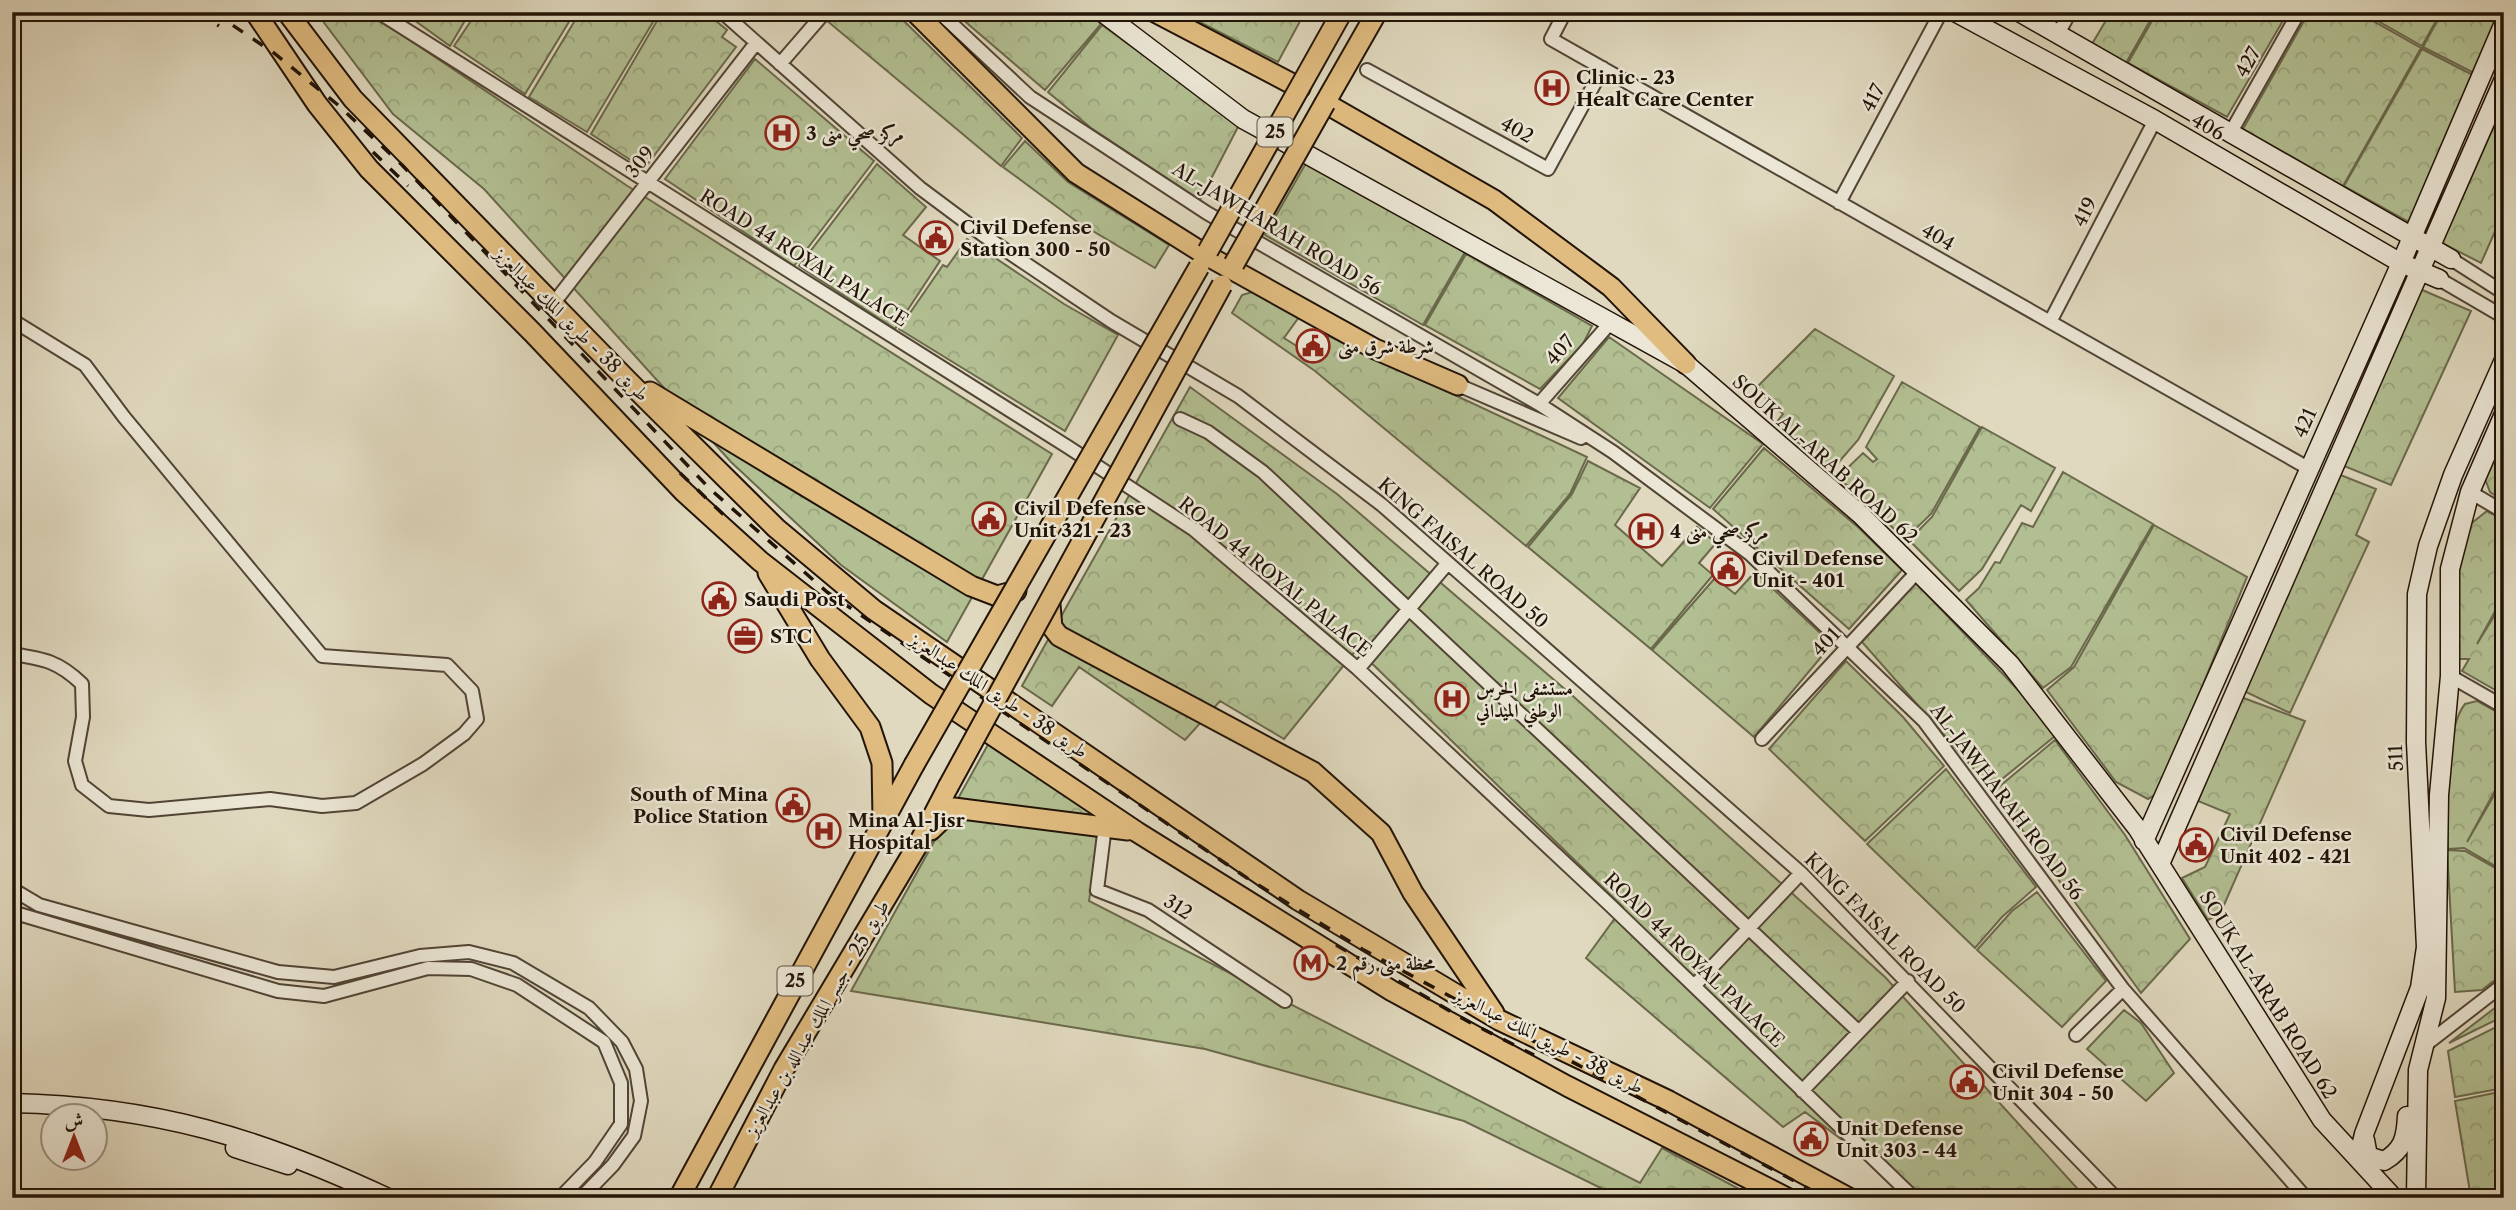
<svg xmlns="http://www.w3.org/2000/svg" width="2516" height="1210" font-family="'Libre Caslon Text',Amiri,serif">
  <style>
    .park { fill: url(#park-crowns); stroke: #6a694c; stroke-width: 2 }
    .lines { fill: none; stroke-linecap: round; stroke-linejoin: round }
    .street-casing { stroke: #514435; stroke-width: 16 }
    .secondary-casing { stroke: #211307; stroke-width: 21 }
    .primary-casing { stroke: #211307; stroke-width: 23 }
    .street { stroke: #ebe6d5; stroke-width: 12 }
    .secondary { stroke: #ebe6d5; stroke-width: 18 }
    .primary { stroke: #e0bc80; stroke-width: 19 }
    .rail { stroke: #211307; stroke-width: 3.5; stroke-dasharray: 12 12; stroke-linecap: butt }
    .primary-bridge-casing { stroke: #211307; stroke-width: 23; stroke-linecap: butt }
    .primary-bridge { stroke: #e0bc80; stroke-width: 19 }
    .labels { text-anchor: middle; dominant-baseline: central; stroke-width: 5; stroke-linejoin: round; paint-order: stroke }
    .shield { fill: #ebe6d5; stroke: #5e5245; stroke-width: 2 }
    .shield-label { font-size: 18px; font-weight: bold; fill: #211307 }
    .street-label { font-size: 19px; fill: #211307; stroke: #ebe6d5 }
    .poi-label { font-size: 19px; font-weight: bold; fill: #211307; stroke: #ebe6d5; text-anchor: start }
  </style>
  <defs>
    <pattern id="park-crowns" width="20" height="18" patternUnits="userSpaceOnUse" patternTransform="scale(1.75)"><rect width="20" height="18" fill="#b2bf92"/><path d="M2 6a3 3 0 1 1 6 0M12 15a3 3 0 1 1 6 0" fill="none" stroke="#99a37c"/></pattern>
  </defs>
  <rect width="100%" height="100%" fill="#e0d9bf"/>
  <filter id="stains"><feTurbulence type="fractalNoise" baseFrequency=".00286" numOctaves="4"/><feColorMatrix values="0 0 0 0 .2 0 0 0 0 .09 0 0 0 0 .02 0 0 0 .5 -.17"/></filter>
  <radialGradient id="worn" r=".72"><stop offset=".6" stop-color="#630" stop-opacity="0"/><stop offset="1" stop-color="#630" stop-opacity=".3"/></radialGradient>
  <!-- park -->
  <path class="park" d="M316 12H368L626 185 1052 454 947 642 841 565 731 462 484 189 393 114Z
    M403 12H470L450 46Z
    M477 12H575L525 94 454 46Z
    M580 12H659L587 132 529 97Z
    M665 12H705L727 30 722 37 736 47 644 169 591 134 658 19Z
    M833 12H895L1022 138 1001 166 826 20Z
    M954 12H1088L1101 24 1045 90Z
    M1180 12H1305L1278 62Z
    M2111 12H2155L2126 63 2092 44Z
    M2157 12H2288L2227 117 2128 63Z
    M2309 12H2357L2421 48 2343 186 2243 129Z
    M2362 12H2441L2422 46Z
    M2442 12H2502L2474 73 2423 47Z
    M1102 25 1239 125 1200 200 1091 128 1048 92Z
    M2422 49 2473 75 2409 222 2344 186Z
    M755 59 874 161 794 266 665 179Z
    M2504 103V211L2481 263 2442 243Z
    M1025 141 1068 182 1169 245 1155 268 1076 221 1003 167Z
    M1306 163 1465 252 1423 325 1265 235Z
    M877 164 926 207 903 235 940 261 895 329 799 266Z
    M967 239 1064 304 1118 335 1065 431 899 329 943 265 947 267Z
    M1466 254 1592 326 1583 344 1540 389 1425 325Z
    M2420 289 2471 311 2391 485 2344 466Z
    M1252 292 1299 317 1284 338 1314 357 1329 336 1587 457 1570 494 1526 546 1315 371 1232 313 1242 295Z
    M1815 329 1894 376 1858 440 1831 471 1776 423 1783 414 1756 388Z
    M1609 337 1763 444 1710 508 1558 398Z
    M1902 382 1980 427 1931 514 1905 539 1838 477 1863 453 1873 462 1877 459 1866 447Z
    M1190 387 1337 494 1574 697 1885 977 2086 1198H1919L1805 1112 1783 1127 1586 958 1623 907 1357 649 1284 739 1220 701 1185 740 1079 667 1052 706 1022 686Z
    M1982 427 2055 468 2031 511 2021 505 1982 569 1959 591 1909 540 1932 517Z
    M2504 429V501L2490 492 2484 476Z
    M1764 448 1859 528 1902 570 1849 629 1713 509Z
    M1588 461 1640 488 1615 525 1662 566 1697 527 1716 543 1699 563 1713 575 1651 649 1528 547 1572 494Z
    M2063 472 2153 524 2071 667 2043 688 1966 600 1979 588 1995 562 2000 563 2022 523 2033 527Z
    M2338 474 2376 489 2356 535 2369 542 2290 713 2244 691Z
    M2487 511 2504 520V595L2477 644 2504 600V695L2462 671 2469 659H2454L2456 587 2468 526Z
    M2154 525 2247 577 2159 792 2148 799 2116 782 2047 690 2074 667Z
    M1755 572 1832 644 1754 737 1652 650 1715 578 1735 594Z
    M1916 583 2020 692 2055 736 1991 788 1862 642Z
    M1846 661 1903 717 1944 766 1865 841 1769 749Z
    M2241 697 2305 721 2220 914 2208 920 2182 878 2205 867 2230 814 2198 801Z
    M2477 701 2504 716V774L2467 842 2504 778V871L2464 848 2448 849C2446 815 2444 730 2465 704Z
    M2055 740 2125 835 2190 939 2141 993 1994 791Z
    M990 741 1102 815 1089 901 1640 1183 1662 1148 1756 1198H1621L1464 1121 1205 1049 851 991Z
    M1946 769 2036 887 2002 917 1975 948 1867 844Z
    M2447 850 2465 851 2504 873V973L2482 990 2455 992Z
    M2037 892 2106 981 2062 1027 1977 950 2012 911Z
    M2504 1001V1016L2449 1043Z
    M2124 1010 2141 1023 2174 1073 2146 1101 2087 1049Z
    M2504 1023V1088L2455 1097 2448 1051Z
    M2504 1091V1198H2471L2455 1101Z"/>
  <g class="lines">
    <defs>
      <path id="street" d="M378 12 1068 447 1193 529 1358 669 1611 906 1914 1198
        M722 12 920 188 983 235 1111 321 1238 396 1382 505 1801 873 2116 1198
        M939 12 1030 97 1207 213 1539 404 1613 452 1750 554 1924 721 2123 989 2306 1198
        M1565 12 1551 39 2308 468
        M2058 34 2070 12
        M780 64 825 12
        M1367 70 1548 169 1603 68
        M2231 132 2299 12
        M1839 203 1941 12
        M2451 259 2504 293
        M2439 279 2504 317
        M553 304 756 43
        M12 320 85 365 124 417 322 656 447 665 472 691 477 719 464 734 423 764 356 803 322 806 270 799 149 810 109 806 82 785 75 761 83 717 82 684C58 661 44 659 12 654
        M2050 322 2155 120
        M1458 385 1581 438
        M1539 404 1611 322
        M1180 419 1208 432 1263 472 1859 1032
        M2470 492 2504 512
        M1358 669 1447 564
        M2450 676 2504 707
        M1762 739 1918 571
        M1105 826 1097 890 1148 910 1285 1001
        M12 889 39 905 278 972 334 977 420 956 469 952 513 963 589 1008 622 1042 636 1069 641 1101 634 1136 613 1165 581 1198
        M12 912 278 991 324 996 428 968 471 969 517 985 604 1042 621 1083V1124L595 1162 560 1198
        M1694 986 1801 873
        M2076 1035 2123 989
        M2424 1046 2504 984
        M1802 1091 1908 981"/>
      <path id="secondary" d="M1102 12 1243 119 1686 364 1861 515 2010 664 2137 828 2322 1120 2394 1198
        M1955 12 2155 120 2401 263 2439 279
        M2019 12 2451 259
        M2144 841 2401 263 2504 23
        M2160 864 2504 79
        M12 1103C155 1106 260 1138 388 1198
        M2365 1140 2368 1156 2384 1161C2403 1150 2406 1138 2407 1116
        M235 1148 288 1165
        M2358 1159 2364 1134 2420 988 2426 947 2416 742 2417 594 2428 546 2453 475 2504 360
        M2416 1198 2418 1070 2436 998 2439 795 2450 676V569L2470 492 2504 414"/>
      <path id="primary" d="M255 12 317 104 369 169 532 332 684 492 760 561 931 694 1137 832 1392 991 1567 1086 1787 1198
        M287 12 353 99 628 381 776 528 874 610 1298 900 1499 1020 1669 1101 1849 1198
        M915 12 1076 173 1206 255 1375 349 1458 385
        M1155 12 1300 88
        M1377 12 1325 103 1494 200 1611 287 1686 364
        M650 392 971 586 997 596 1016 591
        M768 573 820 659 870 727 882 763 883 818
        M1050 605 1052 627 1059 636 1313 772 1381 833 1413 893 1494 1013
        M931 830 954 808 1128 830
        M679 1198 914 765
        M717 1198 784 1069 920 841 948 787"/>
    </defs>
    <!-- street casing -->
    <use href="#street" class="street-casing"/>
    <!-- secondary casing -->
    <use href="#secondary" class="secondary-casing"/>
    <!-- primary casing -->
    <use href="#primary" class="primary-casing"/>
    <!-- street -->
    <use href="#street" class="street"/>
    <!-- secondary -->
    <use href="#secondary" class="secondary"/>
    <!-- primary -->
    <use href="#primary" class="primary"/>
    <!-- rail -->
    <path class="rail" d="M197 12 219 26
      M213 12 274 53 338 105 402 165 710 489 827 592 1247 878 1362 949 1826 1198
      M373 152 408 186
      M680 473 728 519
      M1336 945 1469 1022 1534 1055"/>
    <defs>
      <path id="primary-bridge" d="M1208 251 1342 12
        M1234 264 1325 103
        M914 765 1199 267
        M948 787 1222 285"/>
    </defs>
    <!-- primary-bridge casing -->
    <use href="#primary-bridge" class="primary-bridge-casing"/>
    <!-- primary-bridge -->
    <use href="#primary-bridge" class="primary-bridge"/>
  </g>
  <!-- icons -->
  <defs>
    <symbol id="hospital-ring" viewBox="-11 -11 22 22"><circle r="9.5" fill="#ebe6d5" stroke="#8f2418" stroke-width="1.5"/><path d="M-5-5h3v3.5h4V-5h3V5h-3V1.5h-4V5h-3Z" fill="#8f2418"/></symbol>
    <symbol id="civic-ring" viewBox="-11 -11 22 22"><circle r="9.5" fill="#ebe6d5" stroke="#8f2418" stroke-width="1.5"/><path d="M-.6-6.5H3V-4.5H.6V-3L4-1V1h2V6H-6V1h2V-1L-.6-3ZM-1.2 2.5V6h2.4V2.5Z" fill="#8f2418"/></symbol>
    <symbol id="office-ring" viewBox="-11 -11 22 22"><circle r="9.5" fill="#ebe6d5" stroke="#8f2418" stroke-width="1.5"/><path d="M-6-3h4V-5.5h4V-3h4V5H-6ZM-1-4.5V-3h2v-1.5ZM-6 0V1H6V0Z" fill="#8f2418"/></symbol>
    <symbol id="metro-ring" viewBox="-11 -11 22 22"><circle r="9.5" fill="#ebe6d5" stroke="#8f2418" stroke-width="1.5"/><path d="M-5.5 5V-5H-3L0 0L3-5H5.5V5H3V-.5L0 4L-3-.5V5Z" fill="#8f2418"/></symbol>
  </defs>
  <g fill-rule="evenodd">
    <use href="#hospital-ring" x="1533" y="69" width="38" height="38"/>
    <use href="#hospital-ring" x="763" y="114" width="38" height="38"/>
    <use href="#civic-ring" x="917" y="219" width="38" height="38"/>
    <use href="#civic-ring" x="1294" y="327" width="38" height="38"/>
    <use href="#civic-ring" x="970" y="500" width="38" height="38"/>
    <use href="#hospital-ring" x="1627" y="512" width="38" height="38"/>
    <use href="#civic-ring" x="1709" y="550" width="38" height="38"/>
    <use href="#civic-ring" x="700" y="580" width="38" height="38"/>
    <use href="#office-ring" x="726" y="617" width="38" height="38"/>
    <use href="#hospital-ring" x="1433" y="680" width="38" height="38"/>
    <use href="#civic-ring" x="774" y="786" width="38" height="38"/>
    <use href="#hospital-ring" x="805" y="812" width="38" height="38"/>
    <use href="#civic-ring" x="2177" y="826" width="38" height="38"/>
    <use href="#metro-ring" x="1292" y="944" width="38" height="38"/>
    <use href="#civic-ring" x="1948" y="1063" width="38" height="38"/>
    <use href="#civic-ring" x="1792" y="1120" width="38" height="38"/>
  </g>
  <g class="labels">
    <!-- shield labels -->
    <g class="shield">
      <rect x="1257.5" y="117.5" width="35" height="29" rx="5"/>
      <rect x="777.5" y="966.5" width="35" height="29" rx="5"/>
    </g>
    <g class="shield-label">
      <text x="1275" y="132">25</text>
      <text x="795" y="981">25</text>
    </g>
    <!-- street labels -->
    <g class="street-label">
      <text transform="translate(2248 62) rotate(-61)">427</text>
      <text transform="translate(1873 98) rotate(-62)">417</text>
      <text transform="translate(2208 127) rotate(30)">406</text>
      <text transform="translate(1517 130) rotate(29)">402</text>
      <text transform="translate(640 162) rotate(-52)">309</text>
      <text transform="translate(2085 212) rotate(-63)">419</text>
      <text transform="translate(1277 229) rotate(31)">AL-JAWHARAH ROAD 56</text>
      <text transform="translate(1938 237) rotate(30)">404</text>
      <text transform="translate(804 258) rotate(32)">ROAD 44 ROYAL PALACE</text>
      <text transform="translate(572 324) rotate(45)">طريق 38 - طريق الملك عبدالعزيز</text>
      <text transform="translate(1560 350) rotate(-49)">407</text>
      <text transform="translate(2305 423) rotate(-66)">421</text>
      <text transform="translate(1825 459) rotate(42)">SOUK AL-ARAB ROAD 62</text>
      <text transform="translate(1463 553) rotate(41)">KING FAISAL ROAD 50</text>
      <text transform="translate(1275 577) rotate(39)">ROAD 44 ROYAL PALACE</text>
      <text transform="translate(1826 642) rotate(-47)">401</text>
      <text transform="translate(999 695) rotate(34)">طريق 38 - طريق الملك عبدالعزيز</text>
      <text transform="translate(2396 758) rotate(-92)">511</text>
      <text transform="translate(2007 802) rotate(53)">AL-JAWHARAH ROAD 56</text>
      <text transform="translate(1178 907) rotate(33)">312</text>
      <text transform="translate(1885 933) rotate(45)">KING FAISAL ROAD 50</text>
      <text transform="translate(1694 960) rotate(44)">ROAD 44 ROYAL PALACE</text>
      <text transform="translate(2268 995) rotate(58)">SOUK AL-ARAB ROAD 62</text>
      <text transform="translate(817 1018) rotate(-60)">طريق 25 - جسر الملك عبدالله بن عبدالعزيز</text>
      <text transform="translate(1549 1041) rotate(27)">طريق 38 - طريق الملك عبدالعزيز</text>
    </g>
    <!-- poi labels -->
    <g class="poi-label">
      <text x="1576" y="77">Clinic - 23<tspan x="1576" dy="22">Healt Care Center</tspan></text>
      <text x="806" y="133">مركز صحي منى 3</text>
      <text x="960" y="227">Civil Defense<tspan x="960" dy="22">Station 300 - 50</tspan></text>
      <text x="1338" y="346">شرطة شرق منى</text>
      <text x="1014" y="508">Civil Defense<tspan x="1014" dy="22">Unit 321 - 23</tspan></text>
      <text x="1670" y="531">مركز صحي منى 4</text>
      <text x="1752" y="558">Civil Defense<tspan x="1752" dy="22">Unit - 401</tspan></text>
      <text x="744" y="599">Saudi Post</text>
      <text x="770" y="636">STC</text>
      <text x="1476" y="688">مستشفى الحرس<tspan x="1476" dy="22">الوطني الميداني</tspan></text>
      <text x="768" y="794" text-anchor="end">South of Mina<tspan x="768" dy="22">Police Station</tspan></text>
      <text x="848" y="820">Mina Al-Jisr<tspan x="848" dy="22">Hospital</tspan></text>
      <text x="2220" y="834">Civil Defense<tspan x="2220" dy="22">Unit 402 - 421</tspan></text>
      <text x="1336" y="963">محطة منى رقم 2</text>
      <text x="1992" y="1071">Civil Defense<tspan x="1992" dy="22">Unit 304 - 50</tspan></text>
      <text x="1836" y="1128">Unit Defense<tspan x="1836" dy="22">Unit 303 - 44</tspan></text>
    </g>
  </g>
  <!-- margin -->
  <rect width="2516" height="1210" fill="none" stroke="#e0d9bf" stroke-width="42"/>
  <rect x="14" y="14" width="2488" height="1182" fill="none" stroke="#211307" stroke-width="3.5"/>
  <rect x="21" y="21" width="2474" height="1168" fill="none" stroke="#211307" stroke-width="2"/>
  <!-- north arrow -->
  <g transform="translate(74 1137)"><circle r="33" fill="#ebe6d5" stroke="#9a9283" stroke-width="2"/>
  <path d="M0-5L12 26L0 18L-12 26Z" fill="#8f2418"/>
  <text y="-10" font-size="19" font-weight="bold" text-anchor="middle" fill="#211307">ش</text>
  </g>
  <rect width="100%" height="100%" filter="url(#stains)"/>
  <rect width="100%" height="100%" fill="url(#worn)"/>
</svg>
